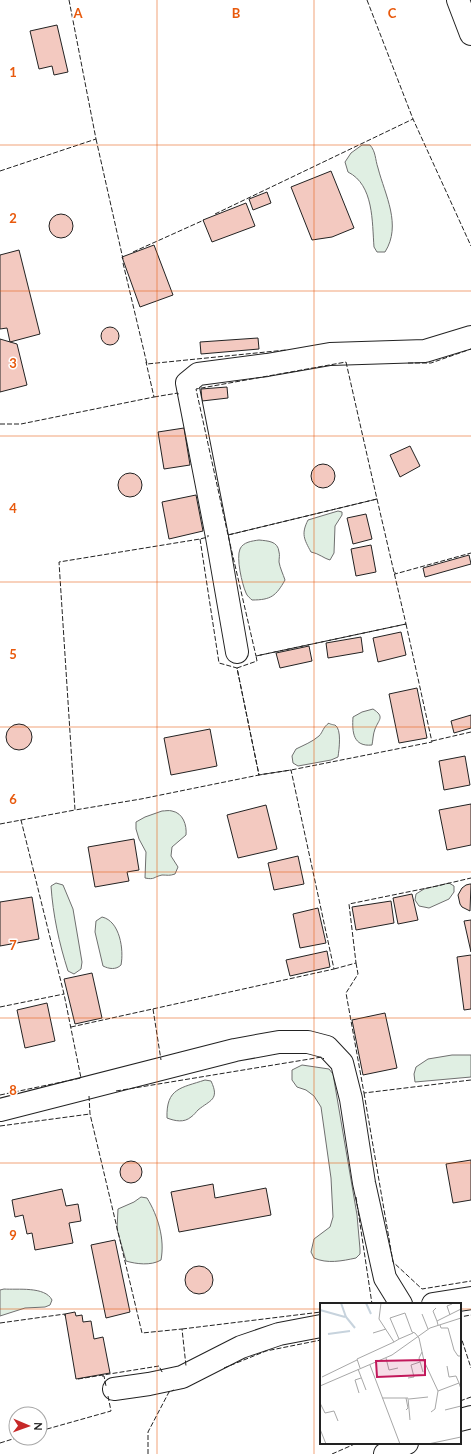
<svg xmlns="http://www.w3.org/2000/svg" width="471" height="1454" font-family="Lato,sans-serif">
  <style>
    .green { fill: #e0efe3; stroke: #6f6f6f }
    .building { fill: #f3c9c0; stroke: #222 }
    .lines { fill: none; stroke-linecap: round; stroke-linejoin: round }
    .minor-casing { stroke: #222; stroke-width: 24 }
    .secondary-casing { stroke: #222; stroke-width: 24 }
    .minor { stroke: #fff; stroke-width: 22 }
    .secondary { stroke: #fff; stroke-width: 22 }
    .fence { stroke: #222; stroke-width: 1; stroke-dasharray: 5 2; stroke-linecap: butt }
    .grid { fill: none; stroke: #e8590c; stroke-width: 1; stroke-opacity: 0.55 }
    .inset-river { fill: none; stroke: #c7d3dd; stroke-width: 2 }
    .inset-road { fill: none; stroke: #a7a7a7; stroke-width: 1 }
    .view { fill: #c2185b; fill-opacity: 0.15; stroke: #c2185b; stroke-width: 2 }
    .inset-edge { fill: none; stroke: #222; stroke-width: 2 }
    .grid-label { font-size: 13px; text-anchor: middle; font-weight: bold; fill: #e8590c; stroke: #fff; stroke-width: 3; stroke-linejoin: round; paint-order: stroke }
  </style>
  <rect width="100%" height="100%" fill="#fff"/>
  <!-- green -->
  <path class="green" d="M362 145H370C376 152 375 159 378 168 385 195 402 225 385 252H377L374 247C372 222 374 185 348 172L345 162 351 153Z
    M338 511 342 512V515L335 526 334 553 330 560C325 559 318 553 311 552 304 539 301 534 308 520Z
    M259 540C268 541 278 541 279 552 280 555 279 558 279 562 280 568 283 574 285 580 276 596 271 600 252 600 250 598 247 596 246 593 242 584 236 558 240 549 243 542 252 541 259 540Z
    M373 709C385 717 379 719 375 729 373 734 373 740 372 745 353 747 352 732 353 717L362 712Z
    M329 723C329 724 334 725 335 725 342 729 339 750 338 757L331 760 298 766 293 763 292 756 296 749C304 745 312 742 319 736 323 732 323 727 329 723Z
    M162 811C165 811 169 810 172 811 183 813 187 825 186 835L172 847 171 856 178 867 175 874C169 876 168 875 162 875 153 877 155 880 145 878L146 852 139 839 136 829V822L145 817Z
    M56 883 63 885 73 909 82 962 81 969 74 974 68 971C59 943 53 915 51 886Z
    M449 883 454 886V892L449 899 429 908 419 906 415 900 416 894 424 889Z
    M102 917C120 921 124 950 121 965 116 970 109 969 103 966L95 932 96 921Z
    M452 1055H471V1077L415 1082 414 1074 416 1067 428 1059Z
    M302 1065 329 1069 333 1074 357 1215 360 1249V1254L356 1258C342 1261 327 1264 314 1258L311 1252 314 1239 330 1227 333 1217 331 1178 321 1107 314 1096 306 1090 297 1087 292 1080V1070Z
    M205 1080 211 1081C220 1100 210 1100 198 1110 196 1112 194 1115 191 1117 184 1123 175 1121 167 1118 166 1088 181 1088 205 1080Z
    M141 1197 147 1198C158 1216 165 1239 161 1260 151 1266 136 1264 126 1261L117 1229 118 1209 134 1202Z
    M4 1289C17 1290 45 1286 52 1300L50 1305 45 1307 25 1308 0 1316V1290Z"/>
  <!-- building -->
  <path class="building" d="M57 25 68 72 54 75 52 66 39 69 30 31Z
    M331 171 354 228 332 237 312 240 291 187Z
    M267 192 271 203 253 210 249 199Z
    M246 203 255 226 212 242 203 220Z
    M49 226a12 12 0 1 1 24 0a12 12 0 1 1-24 0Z
    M154 245 173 295 140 307 122 257Z
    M19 250 40 334 10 342 7 328 0 329V255Z
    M101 336a9 9 0 1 1 18 0a9 9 0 1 1-18 0Z
    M258 338 259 349 201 354 200 342Z
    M0 339 17 344 27 385 0 392Z
    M227 387 228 398 202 401 201 389Z
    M184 428 190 465 164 469 158 432Z
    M410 446 420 466 400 477 390 455Z
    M311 476a12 12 0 1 1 24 0a12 12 0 1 1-24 0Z
    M118 485a12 12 0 1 1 24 0a12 12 0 1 1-24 0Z
    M196 495 203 531 169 539 162 502Z
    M366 514 372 539 353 544 347 518Z
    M371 545 376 572 356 576 351 549Z
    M469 555 471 564 425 577 423 568Z
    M401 632 406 655 378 662 373 638Z
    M361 637 363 652 328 658 326 643Z
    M309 646 312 661 280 668 276 653Z
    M417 688 427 738 399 743 389 694Z
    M471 715V728L454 733 451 721Z
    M6 737a13 13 0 1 1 26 0a13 13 0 1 1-26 0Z
    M210 729 217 766 171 775 164 738Z
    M465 756 470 785 444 790 439 761Z
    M471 804V845L447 850 439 810Z
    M266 805 277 849 238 858 227 815Z
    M134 839 139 870 127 872 129 881 95 887 88 847Z
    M298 856 304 884 274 890 268 863Z
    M470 884H471L470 911 462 907 460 904 458 895 462 888 466 885Z
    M412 894 418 920 398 924 393 898Z
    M32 897 39 939 0 946V902Z
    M391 901 394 923 356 930 352 907Z
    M318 908 326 943 300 948 293 914Z
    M471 920V952L464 921Z
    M327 951 330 967 290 976 286 960Z
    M471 955V1009L464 1010 457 957Z
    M92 973 102 1018 75 1024 64 979Z
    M47 1003 55 1041 25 1048 17 1010Z
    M385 1013 397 1068 363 1075 352 1020Z
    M471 1160V1200L453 1203 446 1164Z
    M120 1172a11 11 0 1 1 22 0a11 11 0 1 1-22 0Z
    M213 1184 215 1198 266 1188 271 1215 179 1232 171 1192Z
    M62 1189 66 1206 78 1204 81 1221 69 1223 73 1243 35 1250 32 1233 27 1234 23 1215 15 1217 12 1200Z
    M115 1240 130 1312 106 1318 91 1245Z
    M185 1280a14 14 0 1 1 28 0a14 14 0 1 1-28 0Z
    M75 1312 76 1316 82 1315 83 1322 91 1321 94 1339 103 1337 110 1373 76 1379 65 1314Z"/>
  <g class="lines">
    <defs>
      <path id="minor" d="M237 652 217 537 187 383 198 374 267 365 330 354 425 351 471 337
        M0 1110 235 1050 279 1042H308L327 1047 342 1063 351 1099 364 1183 385 1278 401 1304
        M433 1304 471 1298
        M114 1389 149 1384 182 1377 241 1347 279 1334 321 1326
        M460 1420 471 1417
        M385 1454 407 1443"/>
      <path id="secondary" d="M458 0 471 34"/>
    </defs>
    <!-- minor casing -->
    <use href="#minor" class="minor-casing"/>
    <!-- secondary casing -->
    <use href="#secondary" class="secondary-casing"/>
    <!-- minor -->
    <use href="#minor" class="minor"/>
    <!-- secondary -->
    <use href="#secondary" class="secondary"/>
    <!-- fence -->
    <path class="fence" d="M367 0 413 119 471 246
      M96 139 123 259
      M0 171 96 139 69 0
      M215 214 413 119
      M133 252 204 220
      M123 263 147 364 286 350
      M346 362 377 499 228 535 196 389Z
      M408 363H431L471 349
      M154 397 178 393V396
      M0 424H21L154 397 146 362
      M377 499 406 624 256 656 228 535Z
      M200 539 219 663 237 668 259 775 141 799 75 810 59 562 200 539 208 537V535
      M395 572V574L471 553
      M406 624 432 742 291 770 259 775 237 668 257 661 256 656Z
      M432 741 471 732
      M0 824 75 810
      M356 963 358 974 346 993 364 1093 471 1080
      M334 969 356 963 349 904 437 886 471 878
      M0 1007 64 994
      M153 1009 161 1060
      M71 1027 334 969 291 770 258 775
      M116 1091 322 1057 324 1059
      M364 1093 393 1262 422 1289 471 1281
      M0 1095 81 1078 64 994 21 820H20
      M89 1096 90 1114 142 1333 182 1329 186 1366
      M0 1126 90 1114
      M356 1197 372 1304
      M460 1320V1317L471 1315
      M0 1323 65 1314V1316
      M182 1329 321 1312
      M460 1334 471 1368
      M224 1368 266 1351 321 1340
      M102 1376H104L106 1386
      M78 1379 159 1366 162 1372 164 1371
      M460 1401 471 1397
      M40 1431 111 1411 108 1396
      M0 1443 16 1438
      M148 1454V1432L169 1392 174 1390
      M332 1454 357 1443"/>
  </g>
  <!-- grid -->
  <path class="grid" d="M157 0V1454M314 0V1454M0 145H471M0 291H471M0 436H471M0 582H471M0 727H471M0 872H471M0 1018H471M0 1163H471M0 1309H321M460 1309H471"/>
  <!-- overview -->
  <g transform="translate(320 1303)">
    <rect width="141" height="141" fill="#fff"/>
    <path class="inset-river" d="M21 0 26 14 35 25M46 0 51 11M0 7 25 14M8 31 30 28"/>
    <path class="inset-road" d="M61 0 59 16 74 39 79 36M116 5 113 8 117 18M102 11 108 26M130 12 127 3 132 1M118 22 117 18 141 6M120 22 121 25H128L134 47 138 53H141M53 30 66 26M93 30 79 36 70 15 85 10 92 29 95 30 99 35 104 58 118 88 115 106 111 109M102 49 99 55 103 69M66 55 69 67 78 65M50 62 80 141M127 63 129 74 136 73 139 80M40 65 37 56 74 39M38 66 46 87M2 74 37 57M88 75 94 74 91 62 100 59M0 83 72 52 110 25 141 15M118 88 139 80 141 86M39 90 35 77 41 75M62 95H88L90 117M89 96 108 94M0 100 5 110 14 108 18 118M86 107 88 105 86 95M125 107 141 103M0 126 6 141M108 141 141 134"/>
    <path class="view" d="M105 57V72L57 74 56 58Z"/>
    <rect width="141" height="141" class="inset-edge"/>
  </g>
  <g class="grid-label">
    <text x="78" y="18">A</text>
    <text x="236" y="18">B</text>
    <text x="392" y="18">C</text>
    <text x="13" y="77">1</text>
    <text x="13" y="223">2</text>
    <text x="13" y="368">3</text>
    <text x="13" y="513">4</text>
    <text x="13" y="659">5</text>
    <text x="13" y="804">6</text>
    <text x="13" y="950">7</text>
    <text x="13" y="1095">8</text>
    <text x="13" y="1240">9</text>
  </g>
  <!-- north arrow -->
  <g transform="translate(28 1426) rotate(92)"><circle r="19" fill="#ffffff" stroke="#a7a7a7"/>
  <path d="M0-3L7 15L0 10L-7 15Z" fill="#c62828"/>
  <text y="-6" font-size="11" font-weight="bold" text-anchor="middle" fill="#222222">N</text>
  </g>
</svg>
